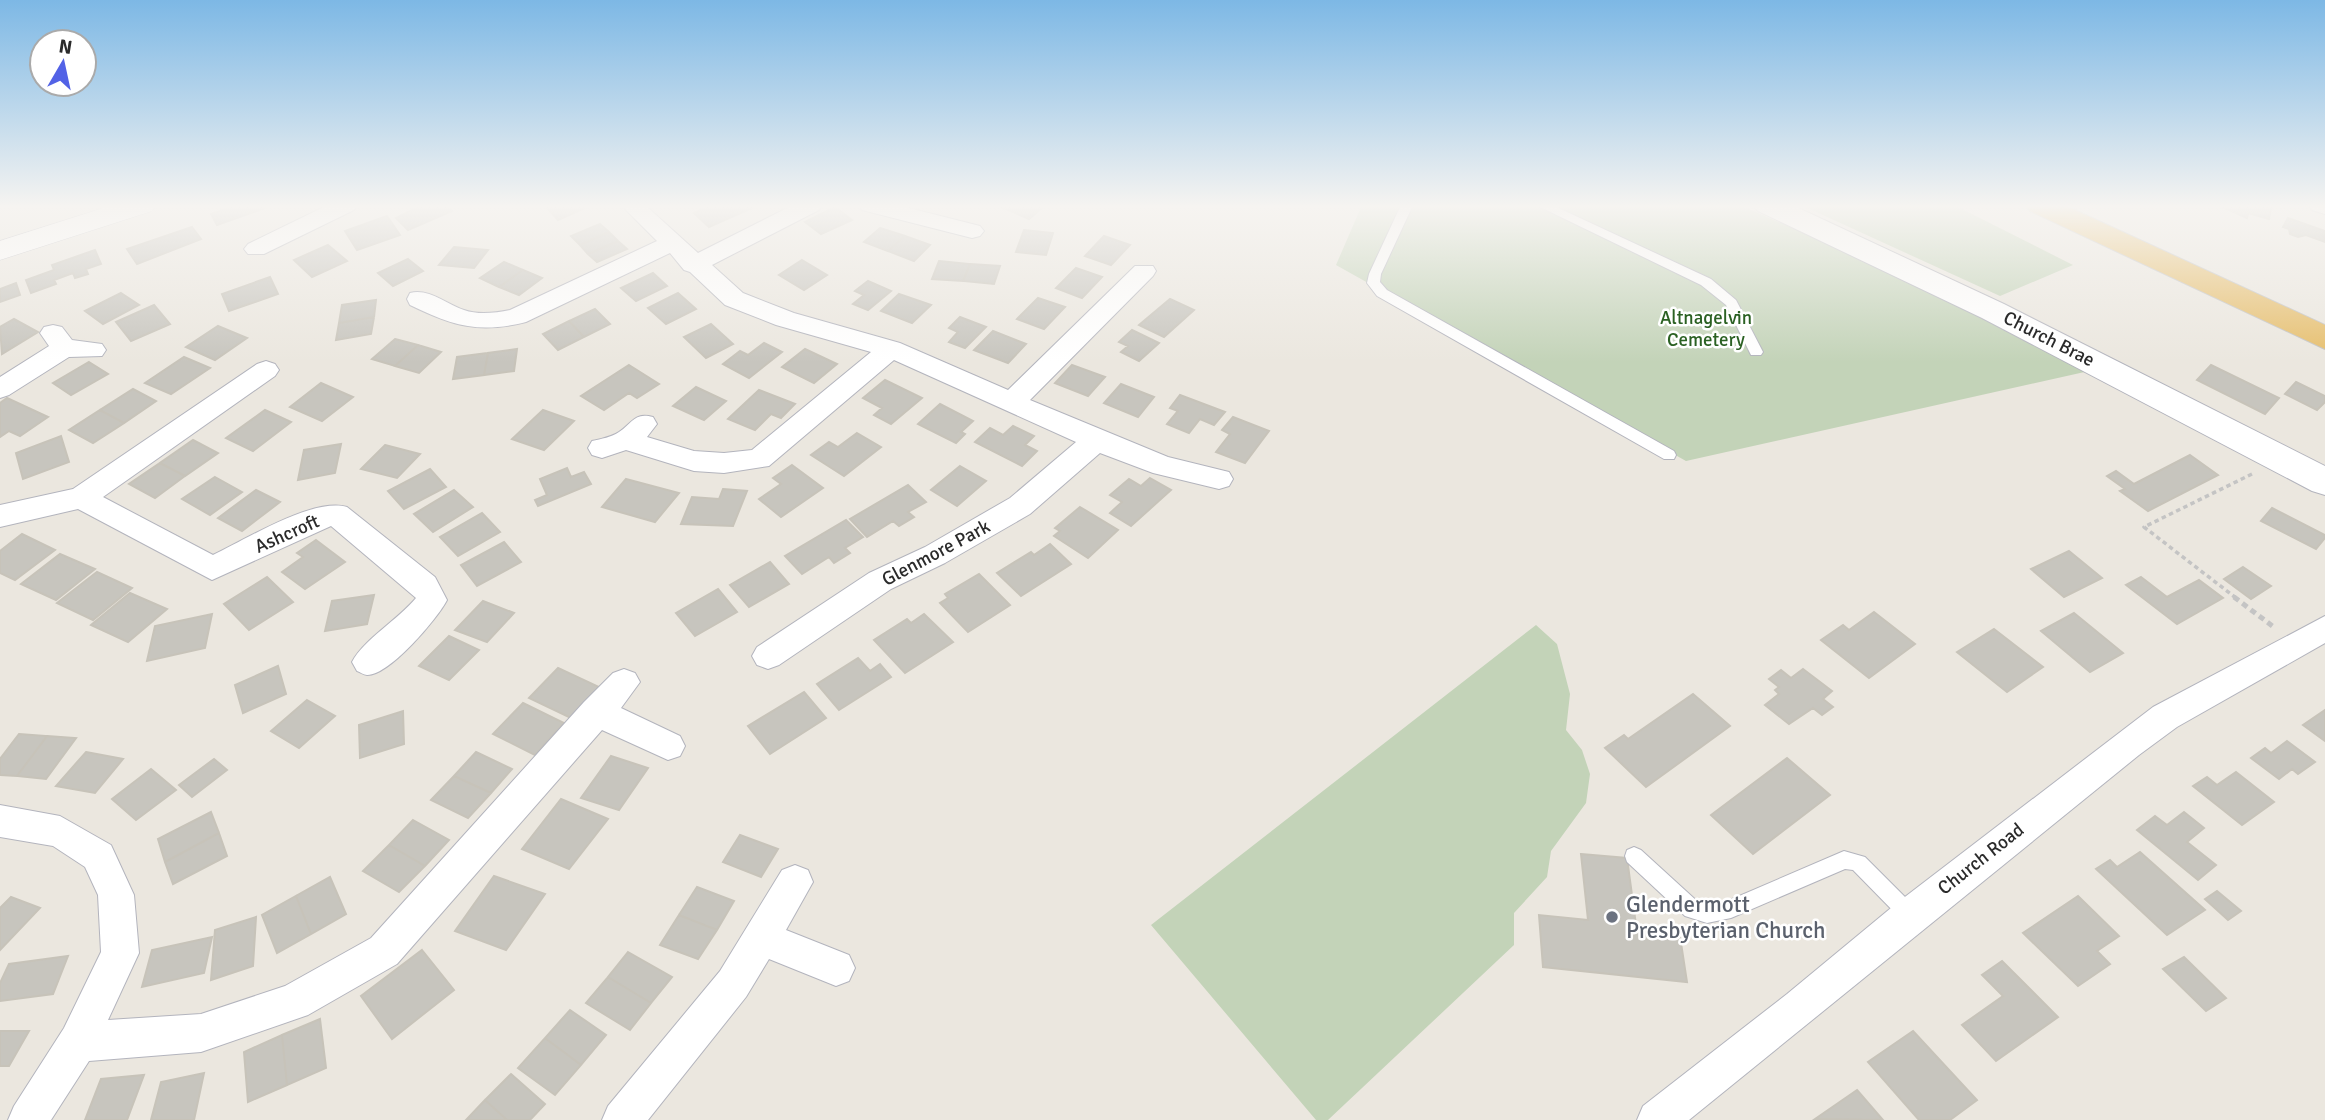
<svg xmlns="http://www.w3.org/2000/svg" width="2325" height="1120" font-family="Signika,sans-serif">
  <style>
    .cemetery { fill: #c3d3b8 }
    .building { fill: #c7c5be; stroke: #c7c3b9; stroke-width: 2 }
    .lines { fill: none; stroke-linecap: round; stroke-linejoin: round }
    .service-casing { stroke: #b3b4bd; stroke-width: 2 }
    .minor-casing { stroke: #b3b4bd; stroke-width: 2 }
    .tertiary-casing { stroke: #b3b4bd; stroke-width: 1 }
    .secondary-casing { stroke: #b3b4bd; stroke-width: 2 }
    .trunk-casing { stroke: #c4c4c4; stroke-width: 2 }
    .path-far1 { stroke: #c4c4c4; stroke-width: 3.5; stroke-dasharray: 4.5 3.5; stroke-linecap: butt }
    .path { stroke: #c4c4c4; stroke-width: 5; stroke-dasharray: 6 4.5; stroke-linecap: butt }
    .service { fill: #fff; fill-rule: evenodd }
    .minor { fill: #fff; fill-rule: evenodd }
    .tertiary { fill: #fff; fill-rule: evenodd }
    .secondary { fill: #fff; fill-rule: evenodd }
    .trunk { fill: #e6be6c; fill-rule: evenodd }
    .worship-dot { fill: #6b7280; stroke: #fff; stroke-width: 2.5 }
    .labels { text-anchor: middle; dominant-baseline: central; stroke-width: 5; stroke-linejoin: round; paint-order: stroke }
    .park-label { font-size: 19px; fill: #2b6123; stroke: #fff }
    .street-label { font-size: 19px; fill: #2b2b2b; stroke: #fff }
    .near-worship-label { font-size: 23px; fill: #5b616d; stroke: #fff; text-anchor: start }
  </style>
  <rect width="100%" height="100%" fill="#ebe7df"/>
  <!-- cemetery -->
  <path class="cemetery" d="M1362 205H1740L1972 308 2089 371 1686 461 1336 265Z
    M1801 205H1954L2073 265 2000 296Z
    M1536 625 1557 644 1570 694 1566 730 1582 750 1590 774 1586 803 1551 851 1547 877 1514 913V945L1328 1120H1316L1151 925Z"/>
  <!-- building -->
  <path class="building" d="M236 205H262L265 208 217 225 211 214Z
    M422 205H445L452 211 408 230 396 218Z
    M555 205H582L585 208 558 220 547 208Z
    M712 205H724L736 215 709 227 694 213Z
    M724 205H759L736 215Z
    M1003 205H1045L1029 219 1001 207Z
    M2218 205H2261L2271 208 2269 219 2248 213 2247 218Z
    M835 207 852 220 821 234 805 222Z
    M387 216 400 235 357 250 345 231Z
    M2288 218 2325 231V242L2306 235 2298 237 2290 234 2289 229 2283 227Z
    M600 224 609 232 580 245 571 236Z
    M192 227 201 239 137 264 127 249Z
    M880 228 905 236 888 251 864 242Z
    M1024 230 1053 233 1046 255 1016 252Z
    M609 232 618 241 588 254 580 245Z
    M905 236 930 245 914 261 888 251Z
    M1104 236 1130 245 1111 265 1085 256Z
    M618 241 627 249 597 262 588 254Z
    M328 245 347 261 312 277 294 260Z
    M454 247 488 250 474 268 439 265Z
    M95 250 101 264 86 269 88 274 75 278 73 273 54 280 56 284 31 293 26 280 54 270 52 265Z
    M408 259 423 271 393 286 378 273Z
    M802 260 827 275 804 290 779 275Z
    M939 261 970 264 963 281 932 279Z
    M504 262 523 270 499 287 480 278Z
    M970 264 1000 266 994 284 963 281Z
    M1076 268 1102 277 1082 298 1056 288Z
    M523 270 542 278 519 295 499 287Z
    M653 273 667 286 636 301 621 288Z
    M270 277 278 294 229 311 222 294Z
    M868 281 891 291 868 310 853 304 864 295 855 291Z
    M16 283 20 295 0 302V289Z
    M121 293 139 305 103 324 85 311Z
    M678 293 696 309 666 324 648 308Z
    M899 294 931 305 912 323 881 311Z
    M1038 298 1065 307 1044 329 1017 319Z
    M1170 299 1194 310 1164 337 1139 325Z
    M376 300 374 317 339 323 342 305Z
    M154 305 170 324 131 341 116 322Z
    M595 309 610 324 584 337 569 321Z
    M374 317 371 334 336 340 339 323Z
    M960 317 986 327 965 348 949 342 958 332 949 328Z
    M14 319 38 332 2 354 0 327Z
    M569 321 584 337 558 350 543 334Z
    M711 324 733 344 706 358 684 337Z
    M218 326 247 338 215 360 186 347Z
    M1132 330 1159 343 1139 361 1121 352 1128 346 1119 342Z
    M993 331 1026 344 1008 363 974 350Z
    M395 339 418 345 395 366 372 359Z
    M764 343 782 352 749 378 723 364 740 351 748 355Z
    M418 345 441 352 419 373 395 366Z
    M517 349 514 371 484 375 488 353Z
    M805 349 837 364 814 383 782 367Z
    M488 353 484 375 453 379 457 357Z
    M184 357 210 368 171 394 145 383Z
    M89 362 108 374 71 395 53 383Z
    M629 365 659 384 637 398 629 393 604 410 581 396Z
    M1072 365 1105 377 1088 396 1055 383Z
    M2211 365 2279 398 2265 414 2197 380Z
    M885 380 922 398 891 424 874 415 882 408 863 398Z
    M2296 382 2325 396V402L2317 410 2285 394Z
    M321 383 353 397 322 421 290 407Z
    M1121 384 1154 397 1138 417 1104 403Z
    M696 387 726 401 704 420 673 406Z
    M133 389 156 401 124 423 100 410Z
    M759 390 795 404 781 418 771 414 755 430 728 419Z
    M1180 395 1225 412 1214 425 1200 419 1189 433 1167 424 1178 411 1170 408Z
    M7 398 48 417 20 436 9 431 0 437V403Z
    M940 404 973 421 961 432 965 434 956 443 918 424Z
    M100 410 124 423 93 443 69 430Z
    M265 410 291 422 253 451 226 438Z
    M543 410 574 421 544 450 512 439Z
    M1233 417 1269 431 1245 463 1216 452 1230 434 1222 430Z
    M1013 426 1034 436 1025 445 1037 451 1022 466 975 442 990 428 1003 435Z
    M857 433 881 447 844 476 811 455 829 442 838 447Z
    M61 436 69 462 23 479 16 453Z
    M193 440 218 453 185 476 160 463Z
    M341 444 335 473 298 480 304 450Z
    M385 445 420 454 397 478 361 469Z
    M2190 455 2218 475 2148 511 2120 491 2125 489 2107 476 2116 471 2134 484Z
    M160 463 185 476 155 498 129 484Z
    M792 465 823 488 781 517 759 499 781 484 773 478Z
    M960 466 986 481 957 506 931 490Z
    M567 468 571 477 584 472 591 484 538 506 535 500 547 495 540 479Z
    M430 469 446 487 404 509 388 491Z
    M215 477 242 492 210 515 182 499Z
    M1150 478 1171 490 1131 526 1110 513 1122 502 1110 495 1129 479 1141 486Z
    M626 479 679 493 655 522 602 507Z
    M908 485 926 502 908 512 914 517 899 526 893 521 867 537 850 519Z
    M723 489 747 491 733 526 681 524 692 497 719 499Z
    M256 490 280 502 242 531 218 518Z
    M454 490 473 507 433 532 414 514Z
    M1080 507 1118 530 1088 558 1054 536 1060 531 1055 528Z
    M2272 508 2325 535V538L2316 549 2261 521Z
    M482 513 500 532 458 556 440 537Z
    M846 520 863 537 845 548 850 553 834 563 829 557 802 574 785 556Z
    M22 534 55 550 15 580 0 573V551Z
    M316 540 345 562 305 589 282 572 303 557 297 553Z
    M504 542 521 562 477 586 461 565Z
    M1050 544 1071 564 1021 596 997 573 1031 552 1034 555Z
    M2069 551 2102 578 2064 597 2031 569Z
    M60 554 95 569 56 600 21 584Z
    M770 562 789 584 749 607 730 585Z
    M2243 567 2271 586 2251 599 2224 579Z
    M97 572 132 588 93 620 57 603Z
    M979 574 1010 605 968 632 940 603 948 598 945 594Z
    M267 577 293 602 249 630 224 604Z
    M2141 577 2167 597 2199 580 2223 598 2177 624 2126 585Z
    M718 589 737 612 695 636 676 613Z
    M130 593 167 609 128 642 91 625Z
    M374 595 367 624 325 631 332 601Z
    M483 601 514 613 487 642 455 630Z
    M1874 612 1915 644 1869 678 1821 640 1843 625 1849 630Z
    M2074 613 2123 653 2090 672 2041 631Z
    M212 614 205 648 147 661 155 626Z
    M924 614 953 642 905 673 874 640 907 619 911 623Z
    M1994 629 2043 667 2007 692 1957 652Z
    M449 636 479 650 449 680 419 666Z
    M858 658 870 671 880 664 891 677 839 710 817 684Z
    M278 666 286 694 243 713 235 685Z
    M558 668 599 687 571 718 529 698Z
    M1803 669 1832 691 1823 699 1833 707 1822 715 1813 708 1789 724 1765 705 1779 694 1775 690 1779 687 1769 679 1781 670 1791 678Z
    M804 692 826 718 770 754 748 726Z
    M1693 694 1730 726 1646 787 1605 748 1624 735 1628 739Z
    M307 700 335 716 299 748 271 731Z
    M523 703 564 723 535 755 493 734Z
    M2325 710V741L2303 725Z
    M403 711 404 744 360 758 359 725Z
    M19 734 47 736 17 776 0 775V759Z
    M47 736 76 738 46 779 17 776Z
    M2287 741 2315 762 2298 774 2292 769 2279 779 2251 758 2265 748 2271 753Z
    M86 752 123 759 95 793 56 786Z
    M476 752 512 769 491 793 454 776Z
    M611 756 648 768 619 810 581 798Z
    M1787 758 1830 795 1753 854 1711 815Z
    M214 759 227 770 192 797 179 785Z
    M151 769 176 790 136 820 112 799Z
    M2236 772 2274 802 2242 825 2193 786 2207 777 2217 785Z
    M454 776 491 793 468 818 431 800Z
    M561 799 608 819 569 869 522 849Z
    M211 812 219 833 165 862 158 839Z
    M2184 812 2204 828 2187 842 2216 865 2198 880 2137 830 2155 816 2167 825Z
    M413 820 449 840 425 866 389 845Z
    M219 833 227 856 173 884 165 862Z
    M740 835 778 849 761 877 723 862Z
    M389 845 425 866 399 892 363 871Z
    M2140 852 2205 910 2167 935 2096 869 2110 860 2117 867Z
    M1581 854 1627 858 1636 925 1679 930 1687 982 1543 967 1539 915 1588 920Z
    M494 876 545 894 506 950 455 931Z
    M330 877 346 914 311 934 296 896Z
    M697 887 734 901 717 930 679 915Z
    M2217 891 2241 911 2228 920 2205 899Z
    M296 896 311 934 277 953 262 915Z
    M2078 896 2119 936 2097 951 2110 964 2078 986 2023 933Z
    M11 897 40 908 0 950V908Z
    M679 915 717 930 698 959 660 945Z
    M256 917 253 966 211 980 215 930Z
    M212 937 204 973 142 987 152 950Z
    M422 950 454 990 392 1039 361 996Z
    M628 952 672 977 651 1003 608 977Z
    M68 956 53 994 0 1001V983L9 964Z
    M2184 957 2226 998 2206 1011 2163 969Z
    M2002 961 2058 1017 1996 1061 1962 1025 2003 996 1982 975Z
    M608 977 651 1003 630 1030 586 1003Z
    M570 1010 606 1035 581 1065 545 1038Z
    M320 1019 326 1068 287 1085 282 1035Z
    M0 1031H29L9 1066H0Z
    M1913 1031 1977 1100 1950 1120H1919L1868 1062Z
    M282 1035 287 1085 248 1102 244 1052Z
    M545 1038 581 1065 555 1095 518 1068Z
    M204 1073 194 1120H151L161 1082Z
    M511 1074 545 1104 530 1120H507L485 1100Z
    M144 1075 127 1120H85L101 1079Z
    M1857 1090 1883 1120 1815 1119Z
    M485 1100 507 1120H466Z"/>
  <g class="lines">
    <defs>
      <path id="service" d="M1401 205H1413L1381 274 1380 282 1387 290 1674 451 1676 455 1674 459H1664L1377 296 1367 283 1369 274Z
        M1536 205H1552L1711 279 1736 300 1763 352 1761 355H1751L1726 305 1701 285Z
        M1634 847 1641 850 1698 902 1707 905 1723 903 1844 851 1865 857 1917 909 1920 915 1917 921 1910 924 1903 921 1853 870 1845 869 1731 918 1707 923 1685 916 1627 862 1625 856 1627 850Z"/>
      <path id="minor" d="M328 205H357L354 210 264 254H248L244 249 248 244Z
        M621 205H645L698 253 793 205H822L819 210 712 265 743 293 794 313 900 343 1008 390 1135 266H1153L1156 271 1153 276 1030 400 1168 457 1229 472 1233 479 1229 486 1219 489 1153 473 1100 453 1030 514 945 563 891 589 779 665 768 669 757 665 752 656 757 647 869 573 925 547 1010 498 1076 442 894 360 769 466 724 473 694 471 626 450 602 458 592 455 588 448 592 441C601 439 612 437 619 432 633 423 634 412 653 417L657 424 647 437 694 451 724 453 752 450 871 352 776 325 725 305 690 272 684 270 670 253 526 322C479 334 453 326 410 305L407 299 410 293C429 288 446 304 464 310 478 315 495 313 510 310L657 241Z
        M859 205H897L980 226 984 231 980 236 972 238 862 210Z
        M2309 205H2325V214L2312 210Z
        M53 325 62 327 72 340 102 344 106 350 102 356 69 357 9 395 0 398V377L49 346 40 333 44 327Z
        M266 361 275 364 279 370 275 376 103 497 213 555C245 540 313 497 347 507L435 577 447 600C438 618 389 676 367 675 364 675 360 672 357 671L352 662C364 639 398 620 416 598L331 526 212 580 78 509 0 527V505L73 489 257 364Z
        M2325 616V643L2177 727 2139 755 1689 1120H1637L1643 1106 1787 994 1897 903 2153 707Z
        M624 669 635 673 640 682 621 708 680 736 685 746 680 756 668 760 602 730 397 964 308 1015 201 1052 89 1061 51 1120H8L14 1106 64 1028 101 952 98 895 85 867 53 846 0 837V805L60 816 111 845 134 895 139 953 108 1020 201 1014 285 986 371 938 584 702 613 673Z
        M795 865 808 870 813 882 786 930 849 955 855 968 849 981 836 986 769 959 746 997 648 1120H602L608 1106 720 971 782 870Z"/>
      <path id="tertiary" d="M113 205H156L152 211 0 260V241Z"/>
      <path id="secondary" d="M1753 205H1792L2004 304 2325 466V495L2312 491 1982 318 1758 211Z"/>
      <path id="trunk" d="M2025 205H2064L2325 325V349L2030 211Z"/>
    </defs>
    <!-- service casing -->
    <use href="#service" class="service-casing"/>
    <!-- minor casing -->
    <use href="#minor" class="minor-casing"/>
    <!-- tertiary casing -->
    <use href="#tertiary" class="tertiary-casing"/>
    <!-- secondary casing -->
    <use href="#secondary" class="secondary-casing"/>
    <!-- trunk casing -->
    <use href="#trunk" class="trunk-casing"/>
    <!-- path-far1 -->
    <path class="path-far1" d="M2236 598 2144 527 2252 474"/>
    <!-- path -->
    <path class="path" d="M2234 597 2275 628"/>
    <!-- service -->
    <use href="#service" class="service"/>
    <!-- minor -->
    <use href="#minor" class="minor"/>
    <!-- tertiary -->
    <use href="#tertiary" class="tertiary"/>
    <!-- secondary -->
    <use href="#secondary" class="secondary"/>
    <!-- trunk -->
    <use href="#trunk" class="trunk"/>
  </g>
  <!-- sky -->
  <linearGradient id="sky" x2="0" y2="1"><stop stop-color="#7db8e5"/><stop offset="0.57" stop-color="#f6f4f1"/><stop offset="1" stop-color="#f6f4f1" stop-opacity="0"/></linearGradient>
  <rect width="2325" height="362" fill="url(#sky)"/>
  <!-- markers -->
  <circle class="worship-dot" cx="1612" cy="917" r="7"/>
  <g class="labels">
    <!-- park labels -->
    <g class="park-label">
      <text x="1706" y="318">Altnagelvin<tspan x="1706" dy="22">Cemetery</tspan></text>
    </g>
    <!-- street labels -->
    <g class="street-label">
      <text transform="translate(2049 339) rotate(27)">Church Brae</text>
      <text transform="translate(287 534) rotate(-24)">Ashcroft</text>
      <text transform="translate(936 553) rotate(-28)">Glenmore Park</text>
      <text transform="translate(1981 859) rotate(-38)">Church Road</text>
    </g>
    <!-- near-worship labels -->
    <g class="near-worship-label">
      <text x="1626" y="904">Glendermott<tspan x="1626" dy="26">Presbyterian Church</tspan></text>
    </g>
  </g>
  <!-- north arrow -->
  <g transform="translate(63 63) rotate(9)"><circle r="33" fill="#ffffff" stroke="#aaaaaa" stroke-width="2"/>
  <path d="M0-5L12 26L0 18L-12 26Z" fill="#5262e6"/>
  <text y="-10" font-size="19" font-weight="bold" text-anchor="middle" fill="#2b2b2b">N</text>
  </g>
</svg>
